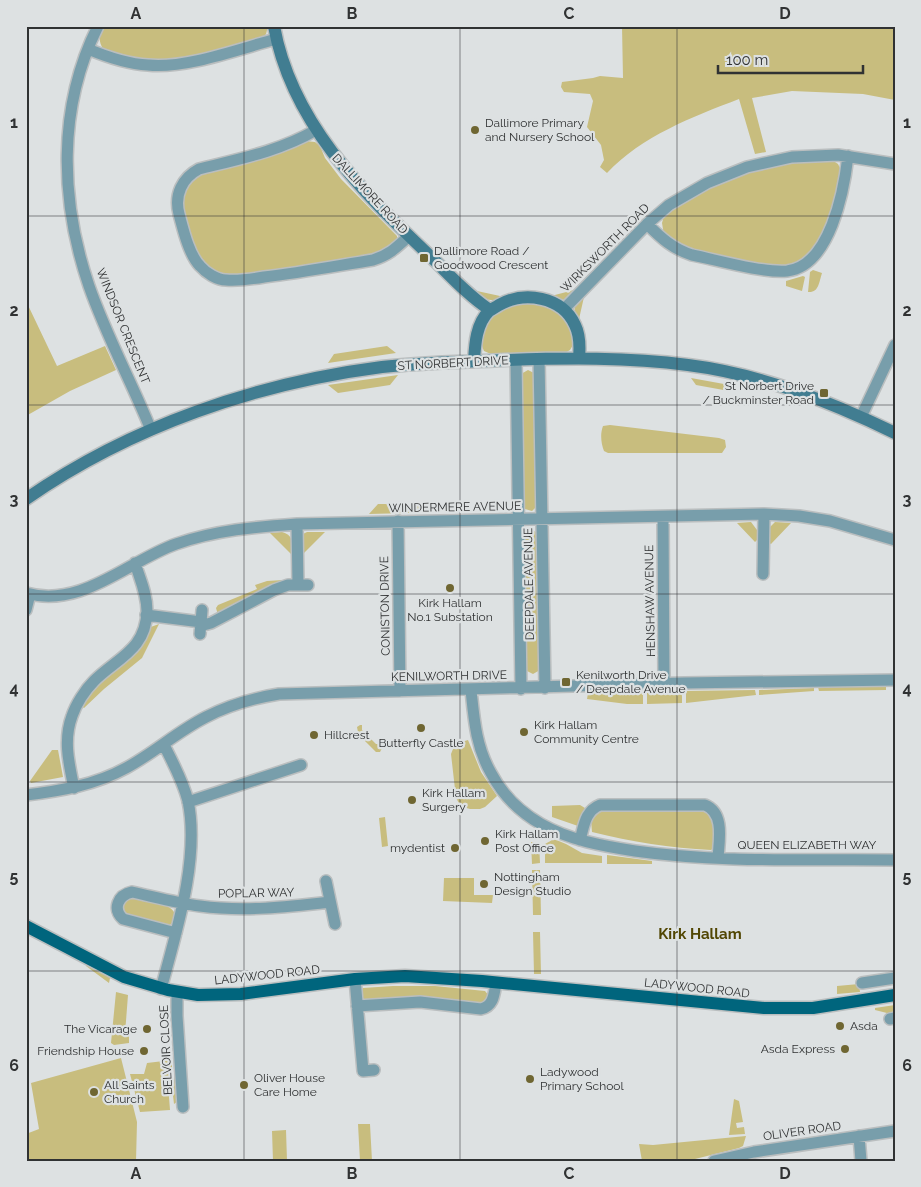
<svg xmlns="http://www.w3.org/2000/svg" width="921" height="1187" font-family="Raleway,sans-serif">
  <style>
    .green { fill: #c8bd7e }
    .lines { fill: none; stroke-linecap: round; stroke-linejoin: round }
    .street-casing { stroke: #babebf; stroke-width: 14 }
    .secondary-casing { stroke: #babebf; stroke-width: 15 }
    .primary-casing { stroke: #babebf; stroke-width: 15 }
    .street { stroke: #789eab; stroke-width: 11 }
    .secondary { stroke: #417d91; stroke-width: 12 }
    .primary { stroke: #00657d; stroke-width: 12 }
    .grid { fill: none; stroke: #303233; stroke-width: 1; stroke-opacity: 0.55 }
    .poi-dot { fill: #6f6632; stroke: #dde1e2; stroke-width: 2 }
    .labels { text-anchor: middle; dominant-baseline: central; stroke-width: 4.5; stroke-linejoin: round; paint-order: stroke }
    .poi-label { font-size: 12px; fill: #303233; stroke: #dde1e2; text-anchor: start }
    .street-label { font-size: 12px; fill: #303233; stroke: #dde1e2 }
    .quarter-label { font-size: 15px; font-weight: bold; fill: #514603; stroke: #dde1e2 }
    .neatline { fill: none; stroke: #303233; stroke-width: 2 }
    .grid-label { font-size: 16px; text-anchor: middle; font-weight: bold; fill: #303233 }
  </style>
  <rect width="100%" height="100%" fill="#dde1e2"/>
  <!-- green -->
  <path class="green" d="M104 26H268L266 34 261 40C231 48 185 63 155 62 137 61 120 55 103 49 98 40 99 35 104 26Z
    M622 26H895V100L863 94 792 91 752 98 766 152 755 154 739 99C692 117 642 136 607 173L600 167 604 160 601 145 587 127 593 101 590 94 564 92 561 87 562 82 593 78 600 76 623 78Z
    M305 141 315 142 320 146 325 158 341 179 397 236V243L382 254 236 277 214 274 201 262 187 228 181 199 182 193 195 176 267 156 295 147Z
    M832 160 838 164 841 170 836 203 816 247 801 263 773 268 689 251 664 235 662 223 664 216C694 189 742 169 782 163 798 161 815 161 832 160Z
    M813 270 822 273C819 282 819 293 808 292L810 272Z
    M803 276 805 277 802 291 786 286V281Z
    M574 290V291L564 300 551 296Z
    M477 291 500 296 498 300C490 301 479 299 477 291Z
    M582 296 584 297 579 319H577C572 309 575 304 582 296Z
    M531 300 561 313 572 329 573 345 570 350 563 354 493 355 484 351C477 338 486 316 500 309 509 304 522 303 531 300Z
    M26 301 57 366 105 346 116 370 70 391 26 416Z
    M387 346 396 353 328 363 334 354Z
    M528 370 534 373 538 505 532 511 525 509 522 505 521 374Z
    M398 375 390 385 338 393 328 385Z
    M691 378 735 386 729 391 696 385Z
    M610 425 719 438 725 440 726 447 722 453H608L604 451C601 443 600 434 603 426Z
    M420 503 428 512H411V504Z
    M378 504H409V513L369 514Z
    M751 522 757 530 758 539 755 542 737 523Z
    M775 522 791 523 771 544 769 543V528Z
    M532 529 538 534 540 670 533 674 525 670 522 534 525 530Z
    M282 532C294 535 293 545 293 556L270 533Z
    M307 532H325L303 554V534Z
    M283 580V584L218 615 216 608 218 605 257 589 255 585 267 581Z
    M159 624 142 658 104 689 84 708 81 706 87 696 107 675 134 655 148 628Z
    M886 686V690L819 691 818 687Z
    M814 688V691L759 695V690Z
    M755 690 756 695 686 703V691Z
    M682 691V703L647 704V692Z
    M643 692V704H627L587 699 588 693Z
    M360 725H362V730L376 744H384L380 752H376L361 737 358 732 357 727Z
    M468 740 481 772 497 796 485 807 480 809H470L463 807 459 803 456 798 451 754 455 744Z
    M52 750H58L63 777 31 783 30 781Z
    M580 805 585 808 582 819 578 826 552 817V806Z
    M623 808 630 812H676L683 808H699L714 816 715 847 711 850C670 848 632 842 592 832L591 820 597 810Z
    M385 817 388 846 382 847 379 818Z
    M554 839 566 844 582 853 602 856V863H545V844Z
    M531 842H539L540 863 532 864Z
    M607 855 652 861V864H607Z
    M532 870H540L541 915H533Z
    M444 878H474V895H493L492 903 443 901Z
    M131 896C143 899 192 905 169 926L122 913V903Z
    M533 932H540L541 974H534Z
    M86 964 110 978 109 983 86 966Z
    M859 984 860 992 837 994V986Z
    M393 986H435L485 991 489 996 483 1004C444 1000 406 994 367 1001L363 999 361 990 363 988Z
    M116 992 128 995 125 1034H129V1043L114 1045 111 1043Z
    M895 1005V1015L875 1010V1008Z
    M121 1058 137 1122 136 1161H26V1134L39 1129 31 1083Z
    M172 1060V1068L169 1097 170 1110 140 1112 130 1074H144L147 1063Z
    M176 1069 178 1101 174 1104 172 1087Z
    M734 1099 739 1101 743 1122 736 1123 737 1128 744 1127 745 1134 729 1135Z
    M358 1124H370L372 1161H360Z
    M286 1130 287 1161H273L272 1131Z
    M746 1136 743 1146 739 1148 687 1161H642L639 1144 653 1145Z"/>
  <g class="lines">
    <defs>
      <path id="street" d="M98 26C57 108 60 201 89 286 106 335 131 381 151 430
        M88 49C107 57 128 64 148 65 185 69 239 49 276 39
        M316 130C280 151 239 159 199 169 182 178 174 195 179 214 183 229 189 255 200 266 206 273 217 280 226 280 238 281 252 279 264 277 300 273 336 266 373 260 389 255 396 248 409 236
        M647 224C661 238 673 249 692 255 717 260 762 273 787 271 830 266 844 191 848 156
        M564 309 647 224 669 205 707 183 747 167 792 157 838 155 895 164
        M539 359 545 688
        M516 360 521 689
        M861 417 895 345
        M663 517 664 684
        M398 521 400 691
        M297 524 298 585
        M763 574 764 514
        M26 593C81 609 128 561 176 544 216 530 255 527 297 524L764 514 799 516 830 521 895 540
        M26 610 30 594
        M146 615 201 622
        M200 626 211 623 274 590 288 585H308
        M200 634 202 610
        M471 690C474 719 476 747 491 773 502 794 520 812 541 824 569 840 603 846 635 851 721 863 808 859 895 860
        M74 788C69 764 63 740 72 716 76 704 85 690 94 681 117 658 146 650 147 611 147 594 140 579 135 563
        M26 795C60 791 95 785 126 768 154 753 178 731 206 717 229 705 254 698 279 694L684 683 895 680
        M188 802 301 765
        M580 840C584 826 585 811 600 805H705C725 813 719 841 718 858
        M326 881 335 924
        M176 933 123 919C112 909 118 895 132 892 155 897 177 903 200 906 244 912 287 907 330 902
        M355 979 363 1071 374 1070
        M862 983 895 978
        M161 989C176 933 200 858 188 801 183 781 173 763 164 745
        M177 992V1016L183 1107
        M357 1006 420 1002 481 1009C494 1006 494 994 496 983
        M890 1019 895 1018
        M859 1136 861 1161
        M714 1161 754 1152 895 1131"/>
      <path id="secondary" d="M274 26C291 121 361 191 428 254 448 273 467 295 490 310
        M474 361C475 344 476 324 489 311 492 309 496 307 499 305 524 291 562 296 575 325 580 335 580 347 579 358
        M26 499C131 426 257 383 382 367 423 362 464 362 505 360 566 358 627 357 688 365 760 374 829 401 895 433"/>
      <path id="primary" d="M26 926 124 977 168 990 198 995 241 994 355 979 405 976 482 981 764 1008H813L895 995"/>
    </defs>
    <!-- street casing -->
    <use href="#street" class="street-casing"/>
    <!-- secondary casing -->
    <use href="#secondary" class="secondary-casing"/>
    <!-- primary casing -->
    <use href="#primary" class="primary-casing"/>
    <!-- street -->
    <use href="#street" class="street"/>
    <!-- secondary -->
    <use href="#secondary" class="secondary"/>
    <!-- primary -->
    <use href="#primary" class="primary"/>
  </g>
  <!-- grid -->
  <path class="grid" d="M244 26V1161M460 26V1161M677 26V1161M26 216H895M26 405H895M26 594H895M26 782H895M26 971H895"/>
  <!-- markers -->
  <g class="poi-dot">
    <circle cx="475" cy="130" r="5"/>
    <rect x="419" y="253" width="10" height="10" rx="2.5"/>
    <rect x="819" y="388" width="10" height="10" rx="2.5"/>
    <circle cx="450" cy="588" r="5"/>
    <rect x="561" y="677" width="10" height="10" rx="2.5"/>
    <circle cx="421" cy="728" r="5"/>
    <circle cx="524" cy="732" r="5"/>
    <circle cx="314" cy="735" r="5"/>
    <circle cx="412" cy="800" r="5"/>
    <circle cx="485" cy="841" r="5"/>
    <circle cx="455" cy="848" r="5"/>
    <circle cx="484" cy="884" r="5"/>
    <circle cx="840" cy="1026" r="5"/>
    <circle cx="147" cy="1029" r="5"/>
    <circle cx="845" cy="1049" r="5"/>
    <circle cx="144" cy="1051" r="5"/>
    <circle cx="530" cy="1079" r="5"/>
    <circle cx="244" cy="1085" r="5"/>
    <circle cx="94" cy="1092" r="5"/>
  </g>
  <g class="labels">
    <!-- poi labels -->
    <g class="poi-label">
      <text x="485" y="123">Dallimore Primary<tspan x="485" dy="14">and Nursery School</tspan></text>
      <text x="434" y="251">Dallimore Road /<tspan x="434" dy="14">Goodwood Crescent</tspan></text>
      <text x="814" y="386" text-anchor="end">St Norbert Drive<tspan x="814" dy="14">/ Buckminster Road</tspan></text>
      <text x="450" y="603" text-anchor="middle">Kirk Hallam<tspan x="450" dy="14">No.1 Substation</tspan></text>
      <text x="576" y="675">Kenilworth Drive<tspan x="576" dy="14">/ Deepdale Avenue</tspan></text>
      <text x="534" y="725">Kirk Hallam<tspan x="534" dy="14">Community Centre</tspan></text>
      <text x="324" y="735">Hillcrest</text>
      <text x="421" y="743" text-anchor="middle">Butterfly Castle</text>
      <text x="422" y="793">Kirk Hallam<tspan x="422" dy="14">Surgery</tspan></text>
      <text x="495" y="834">Kirk Hallam<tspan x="495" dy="14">Post Office</tspan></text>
      <text x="445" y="848" text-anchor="end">mydentist</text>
      <text x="494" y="877">Nottingham<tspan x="494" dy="14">Design Studio</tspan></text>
      <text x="850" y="1026">Asda</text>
      <text x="137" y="1029" text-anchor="end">The Vicarage</text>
      <text x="835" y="1049" text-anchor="end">Asda Express</text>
      <text x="134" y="1051" text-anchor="end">Friendship House</text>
      <text x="540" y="1072">Ladywood<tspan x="540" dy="14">Primary School</tspan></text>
      <text x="254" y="1078">Oliver House<tspan x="254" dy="14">Care Home</tspan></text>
      <text x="104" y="1085">All Saints<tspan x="104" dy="14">Church</tspan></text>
    </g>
    <!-- street labels -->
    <g class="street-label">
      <text transform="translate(370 194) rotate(47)">DALLIMORE ROAD</text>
      <text transform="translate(605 248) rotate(-45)">WIRKSWORTH ROAD</text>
      <text transform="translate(123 326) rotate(68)">WINDSOR CRESCENT</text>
      <text transform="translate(453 363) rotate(-3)">ST NORBERT DRIVE</text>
      <text transform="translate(455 507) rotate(-1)">WINDERMERE AVENUE</text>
      <text transform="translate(529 584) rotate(-91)">DEEPDALE AVENUE</text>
      <text transform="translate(650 601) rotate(-91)">HENSHAW AVENUE</text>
      <text transform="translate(385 606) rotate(-91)">CONISTON DRIVE</text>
      <text transform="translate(449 676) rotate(-1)">KENILWORTH DRIVE</text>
      <text x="807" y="845">QUEEN ELIZABETH WAY</text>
      <text transform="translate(256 893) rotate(-1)">POPLAR WAY</text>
      <text transform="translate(267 975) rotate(-6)">LADYWOOD ROAD</text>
      <text transform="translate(697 988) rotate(6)">LADYWOOD ROAD</text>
      <text transform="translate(166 1050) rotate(-93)">BELVOIR CLOSE</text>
      <text transform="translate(802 1131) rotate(-8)">OLIVER ROAD</text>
    </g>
    <!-- quarter labels -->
    <g class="quarter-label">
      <text x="700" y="934">Kirk Hallam</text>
    </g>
  </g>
  <!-- border -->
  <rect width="921" height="1187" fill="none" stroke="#dde1e2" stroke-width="55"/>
  <!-- scale -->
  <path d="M718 65v8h145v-8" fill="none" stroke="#303233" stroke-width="2.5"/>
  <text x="726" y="65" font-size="15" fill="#303233" stroke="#dde1e2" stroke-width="4" paint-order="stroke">100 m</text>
  <rect x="28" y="28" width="866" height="1132" class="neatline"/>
  <g class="grid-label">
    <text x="136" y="19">A</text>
    <text x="352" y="19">B</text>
    <text x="569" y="19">C</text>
    <text x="785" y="19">D</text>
    <text x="14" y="128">1</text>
    <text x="907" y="128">1</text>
    <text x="14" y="316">2</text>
    <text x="907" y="316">2</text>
    <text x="14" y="505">3</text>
    <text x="907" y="505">3</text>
    <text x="14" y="694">4</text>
    <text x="907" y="694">4</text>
    <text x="14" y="882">5</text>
    <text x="907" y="882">5</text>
    <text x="14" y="1071">6</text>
    <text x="907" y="1071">6</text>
    <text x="136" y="1179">A</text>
    <text x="352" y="1179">B</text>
    <text x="569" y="1179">C</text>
    <text x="785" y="1179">D</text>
  </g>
</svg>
